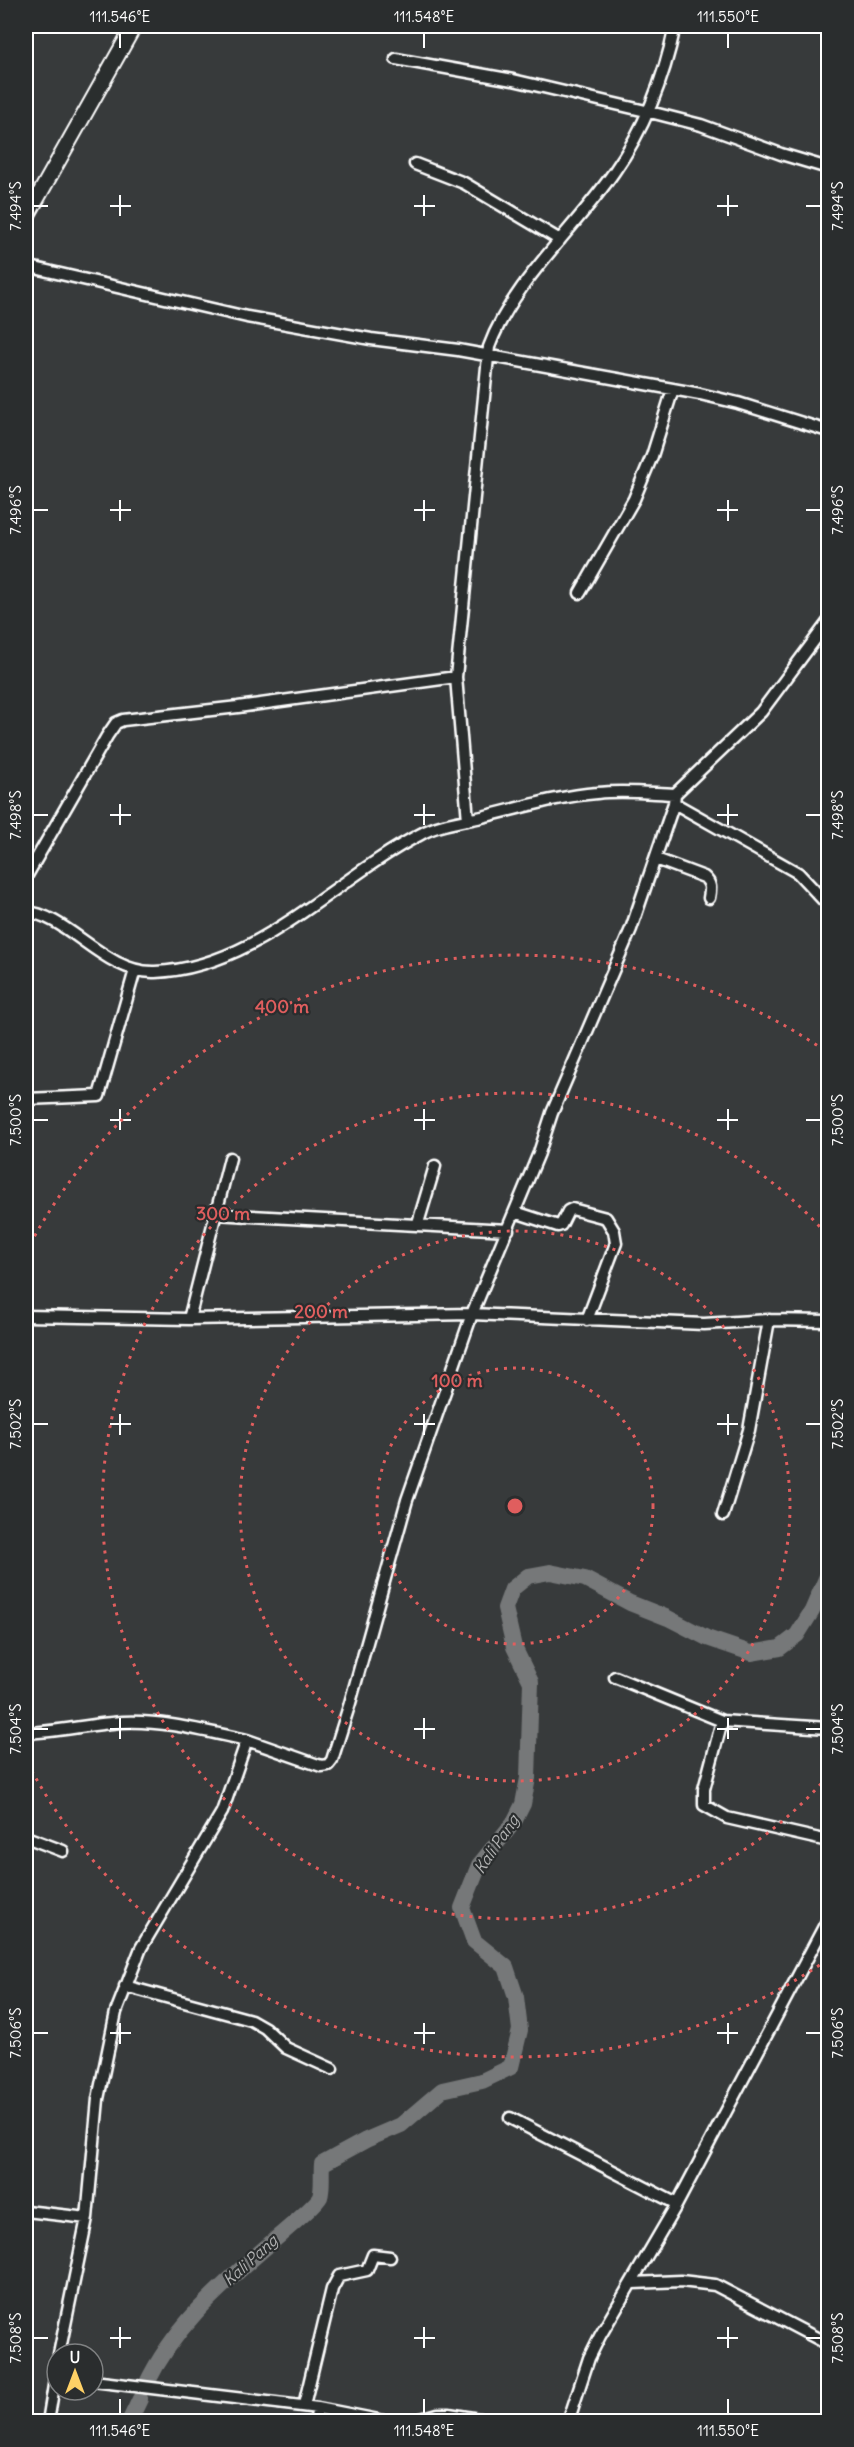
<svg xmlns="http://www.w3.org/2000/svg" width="854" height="2447" font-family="Delius,sans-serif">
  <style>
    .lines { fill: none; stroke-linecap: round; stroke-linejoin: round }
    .river { stroke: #767879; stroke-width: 16 }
    .minor-casing { stroke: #fff; stroke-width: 15 }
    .tertiary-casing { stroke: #fff; stroke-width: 18 }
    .minor { stroke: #2a2d2e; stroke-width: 10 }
    .tertiary { stroke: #2a2d2e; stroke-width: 14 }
    .ticks { fill: none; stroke: #fff; stroke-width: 2 }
    .ring { fill: none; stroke: #e05e5e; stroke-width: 3; stroke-dasharray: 3 6 }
    .labels { text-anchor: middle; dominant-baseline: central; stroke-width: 4.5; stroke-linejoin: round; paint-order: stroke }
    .water-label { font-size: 16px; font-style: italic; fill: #b4b5b5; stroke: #2a2d2e }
    .centre { fill: #e05e5e; stroke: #2a2d2e; stroke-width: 3 }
    .ring-label { font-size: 18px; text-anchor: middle; font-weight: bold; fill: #e05e5e; stroke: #2a2d2e; stroke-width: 4.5; stroke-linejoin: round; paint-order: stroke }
    .neatline { fill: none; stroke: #fff; stroke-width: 2 }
    .ticks-label { font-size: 15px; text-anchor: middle; fill: #fff }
  </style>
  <rect width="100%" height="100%" fill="#373a3b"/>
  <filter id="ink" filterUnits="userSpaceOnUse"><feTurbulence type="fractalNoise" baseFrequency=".0167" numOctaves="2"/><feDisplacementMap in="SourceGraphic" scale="12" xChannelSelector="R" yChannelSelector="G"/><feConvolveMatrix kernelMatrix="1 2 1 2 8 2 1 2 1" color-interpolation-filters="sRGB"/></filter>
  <g filter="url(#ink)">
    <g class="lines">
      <!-- river -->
      <path class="river" d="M146 2385C174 2326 218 2289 266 2247 276 2238 315 2207 320 2197 323 2188 321 2173 322 2164L366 2140 401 2125 442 2090 482 2081 511 2067 520 2030 516 1997 506 1967 474 1941 462 1908 479 1865 514 1822 523 1804 528 1778 531 1682 514 1647 505 1608 512 1589 528 1576 550 1572 585 1579 630 1603 668 1618 707 1638 751 1653 780 1648 797 1635 812 1611 828 1574
        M129 2422 140 2399"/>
      <defs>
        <path id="minor" d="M396 59 513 80 650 112 701 125 781 154 828 168
          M415 164 464 183 560 240
          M26 266 247 317 371 339 458 350 700 394 738 403 828 431
          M580 593 634 499 652 456 673 389
          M674 803 798 873 828 905
          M468 820 456 677 489 347C513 282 575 229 614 172 645 128 664 79 675 26
          M656 859 704 877C711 883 711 888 709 898
          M26 877 107 736 116 723 123 720 238 707 456 677
          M26 912C67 914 105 974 155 972 257 968 334 879 421 834 438 824 463 821 482 817 520 808 559 796 597 793 623 790 649 793 675 794
          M26 1099 99 1096 135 970
          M515 1212 558 1226 561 1225 568 1211 572 1209 606 1218 614 1231 616 1243 587 1320
          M215 1214 508 1230
          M418 1223 435 1166
          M26 1316 189 1319 472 1314 704 1324 769 1320 828 1321
          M189 1319 230 1158
          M723 1515 749 1430 769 1320
          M615 1677 722 1721 828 1728
          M722 1721 704 1789V1805L727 1818 828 1841
          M26 1733C58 1732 90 1724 123 1722 164 1720 208 1732 247 1740
          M26 1837 63 1851
          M125 1986 251 2020 265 2028 286 2048 332 2069
          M510 2118 677 2204
          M26 2211 87 2218
          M633 2283 681 2281 715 2285 826 2343
          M59 2354 87 2218 98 2099 116 2012 141 1948 222 1812 247 1740 321 1766 328 1765 332 1760 350 1703 407 1500 472 1314 539 1153 552 1113 631 929 674 803 675 794 761 712 828 622
          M93 2381 318 2408
          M304 2405 332 2289 339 2276 367 2270 373 2255 390 2257
          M48 2422 57 2367
          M315 2422 318 2408 389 2422
          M411 2422 438 2414H449L496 2422
          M568 2422 589 2358 600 2336 677 2204 828 1919"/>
        <path id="tertiary" d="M26 218 134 26"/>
      </defs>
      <!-- minor casing -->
      <use href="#minor" class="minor-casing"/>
      <!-- tertiary casing -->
      <use href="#tertiary" class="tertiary-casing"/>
      <!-- minor -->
      <use href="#minor" class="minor"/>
      <!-- tertiary -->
      <use href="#tertiary" class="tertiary"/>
    </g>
  </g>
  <!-- ticks -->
  <path class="ticks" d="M120 33V48M424 33V48M728 33V48M120 195V216M424 195V216M728 195V216M33 206H48M110 206H131M414 206H435M717 206H738M806 206H821M120 500V521M424 500V521M728 500V521M33 510H48M110 510H131M414 510H435M717 510H738M806 510H821M120 804V825M424 804V825M728 804V825M33 815H48M110 815H131M414 815H435M717 815H738M806 815H821M120 1109V1130M424 1109V1130M728 1109V1130M33 1120H48M110 1120H131M414 1120H435M717 1120H738M806 1120H821M120 1414V1435M424 1414V1435M728 1414V1435M33 1424H48M110 1424H131M414 1424H435M717 1424H738M806 1424H821M120 1718V1739M424 1718V1739M728 1718V1739M33 1729H48M110 1729H131M414 1729H435M717 1729H738M806 1729H821M120 2023V2044M424 2023V2044M728 2023V2044M33 2033H48M110 2033H131M414 2033H435M717 2033H738M806 2033H821M120 2327V2348M424 2327V2348M728 2327V2348M33 2338H48M110 2338H131M414 2338H435M717 2338H738M806 2338H821M120 2399V2414M424 2399V2414M728 2399V2414"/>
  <!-- distance rings -->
  <g class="ring">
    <circle cx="515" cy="1506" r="138"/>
    <circle cx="515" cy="1506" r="275"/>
    <path d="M827 1777A413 413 0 1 1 827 1235"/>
    <path d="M827 1960A551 551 0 0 1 26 1760M26 1252A551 551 0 0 1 827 1052"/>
  </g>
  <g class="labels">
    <!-- water labels -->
    <g class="water-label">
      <text transform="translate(496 1844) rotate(-56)">Kali Pang</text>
      <text transform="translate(250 2260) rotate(-42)">Kali Pang</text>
    </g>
  </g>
  <circle cx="515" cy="1506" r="9" class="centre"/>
  <g class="ring-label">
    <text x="282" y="1013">400 m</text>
    <text x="223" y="1220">300 m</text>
    <text x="321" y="1318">200 m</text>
    <text x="457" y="1387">100 m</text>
  </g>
  <!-- margin -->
  <rect width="854" height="2447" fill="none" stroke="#2a2d2e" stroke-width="66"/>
  <!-- north arrow -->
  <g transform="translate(75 2372)"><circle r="28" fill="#2a2d2e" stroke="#7f8182" stroke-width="1.5"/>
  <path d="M0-4.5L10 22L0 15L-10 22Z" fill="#ffd166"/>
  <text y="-9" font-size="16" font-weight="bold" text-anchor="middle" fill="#ffffff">U</text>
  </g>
  <rect x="33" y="33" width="788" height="2381" class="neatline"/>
  <g class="ticks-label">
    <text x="120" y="22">111.546°E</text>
    <text x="424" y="22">111.548°E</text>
    <text x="728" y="22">111.550°E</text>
    <text transform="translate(16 206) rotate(-90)" y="5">7.494°S</text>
    <text transform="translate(838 206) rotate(-90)" y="5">7.494°S</text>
    <text transform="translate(16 510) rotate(-90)" y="5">7.496°S</text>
    <text transform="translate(838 510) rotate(-90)" y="5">7.496°S</text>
    <text transform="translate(16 815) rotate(-90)" y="5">7.498°S</text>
    <text transform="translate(838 815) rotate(-90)" y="5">7.498°S</text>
    <text transform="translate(16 1120) rotate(-90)" y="5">7.500°S</text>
    <text transform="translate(838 1120) rotate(-90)" y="5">7.500°S</text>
    <text transform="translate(16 1424) rotate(-90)" y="5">7.502°S</text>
    <text transform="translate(838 1424) rotate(-90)" y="5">7.502°S</text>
    <text transform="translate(16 1729) rotate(-90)" y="5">7.504°S</text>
    <text transform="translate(838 1729) rotate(-90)" y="5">7.504°S</text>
    <text transform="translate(16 2033) rotate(-90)" y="5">7.506°S</text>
    <text transform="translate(838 2033) rotate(-90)" y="5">7.506°S</text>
    <text transform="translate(16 2338) rotate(-90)" y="5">7.508°S</text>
    <text transform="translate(838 2338) rotate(-90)" y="5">7.508°S</text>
    <text x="120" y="2436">111.546°E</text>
    <text x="424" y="2436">111.548°E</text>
    <text x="728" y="2436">111.550°E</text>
  </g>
</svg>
